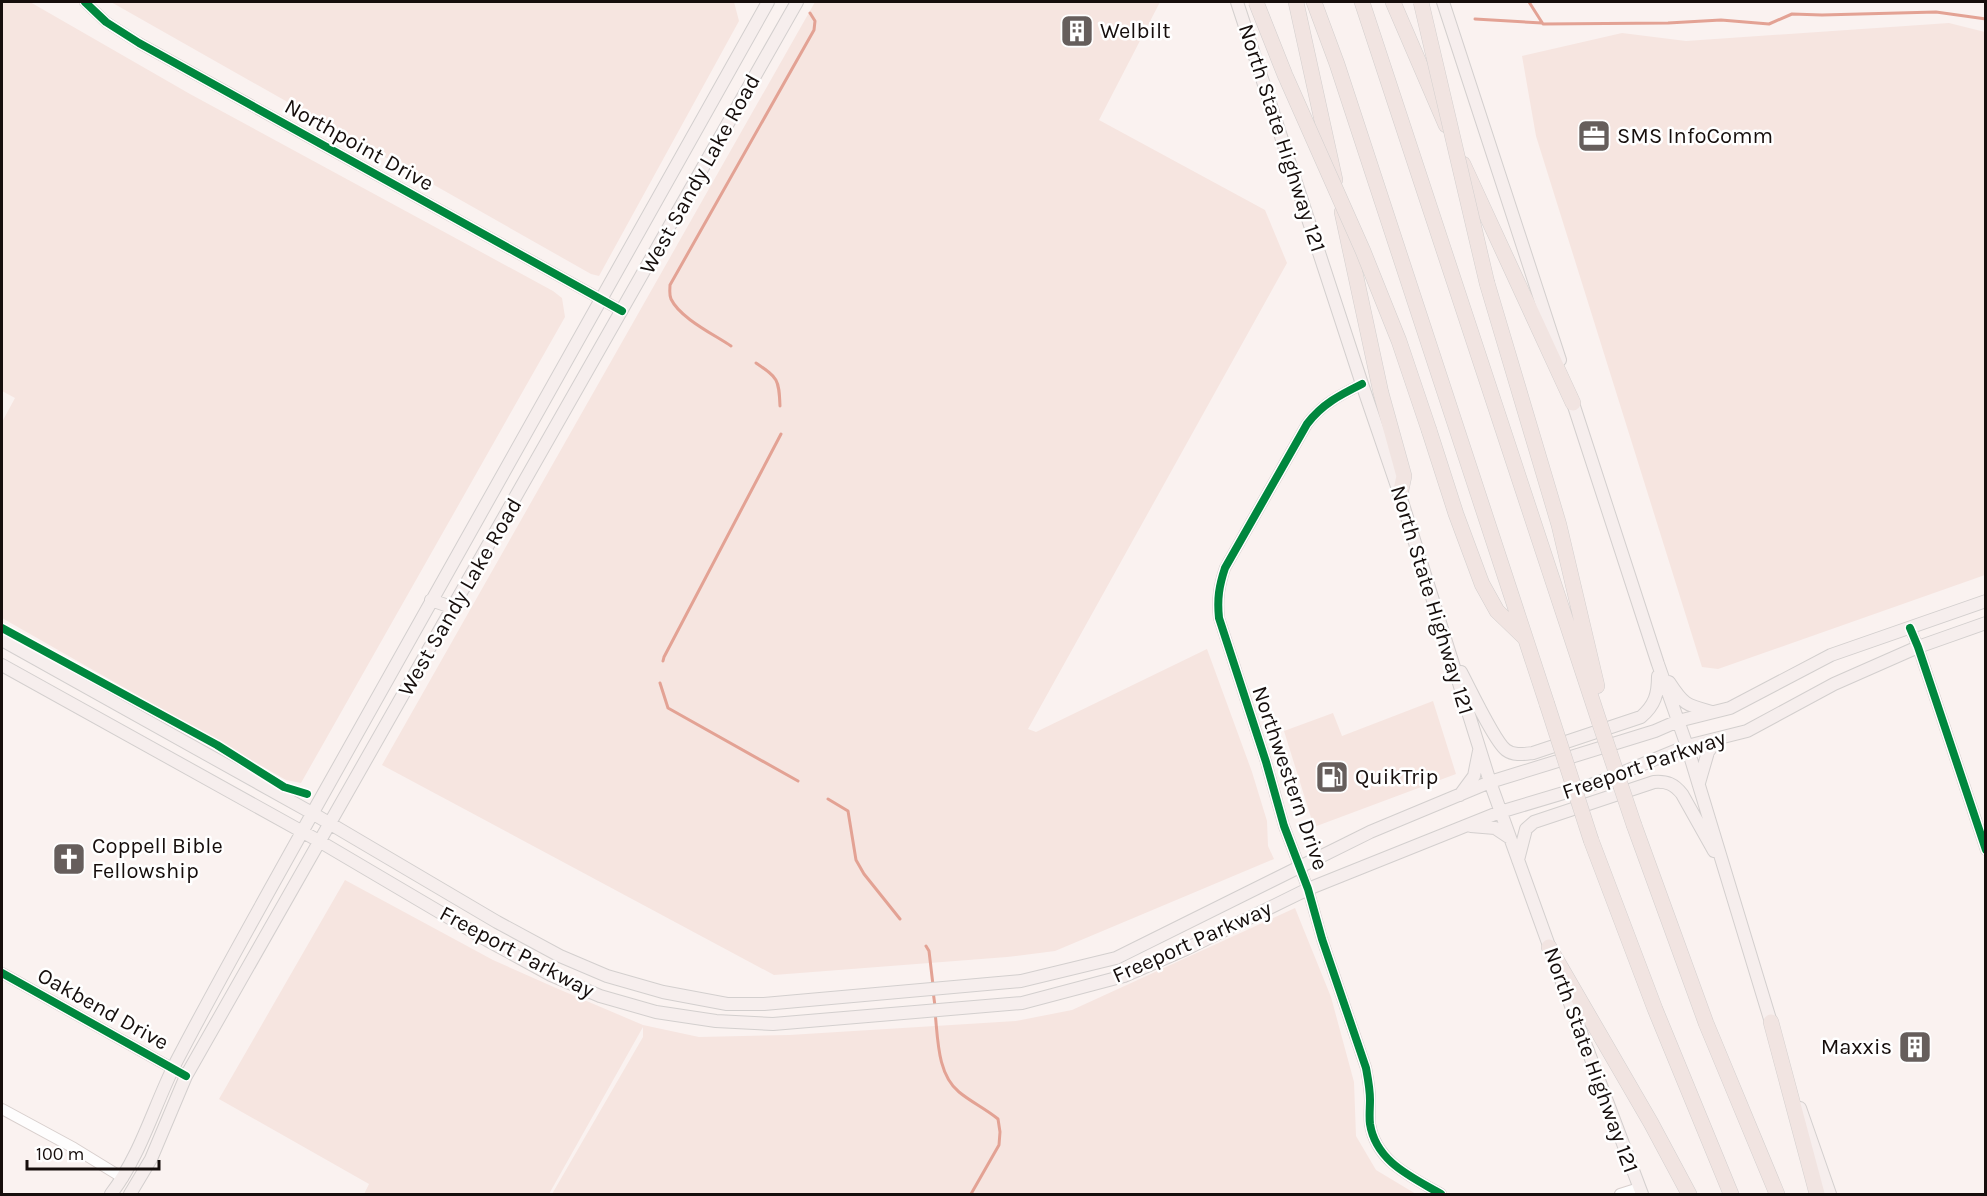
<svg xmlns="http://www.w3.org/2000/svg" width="1987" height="1196" font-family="Karla,sans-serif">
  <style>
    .built { fill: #f6e5e0 }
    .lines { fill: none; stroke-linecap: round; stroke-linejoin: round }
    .stream { stroke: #e3a294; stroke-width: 3 }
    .minor-casing { stroke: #d8cfcd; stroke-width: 12 }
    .major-casing { stroke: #d3cfce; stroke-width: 14 }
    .highway-casing { stroke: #d3cfce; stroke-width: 16 }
    .minor { stroke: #fefdfd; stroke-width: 10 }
    .major { stroke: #f6eeed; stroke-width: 12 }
    .highway { stroke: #f1e4e1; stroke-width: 15 }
    .highway-bridge-casing { stroke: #d3cfce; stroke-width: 16; stroke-linecap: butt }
    .highway-bridge { stroke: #f1e4e1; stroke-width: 15 }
    .cycleway-casing { stroke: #fff; stroke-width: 11 }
    .cycleway { stroke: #00873e; stroke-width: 8 }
    .labels { text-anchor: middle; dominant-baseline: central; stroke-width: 5; stroke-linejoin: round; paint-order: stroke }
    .poi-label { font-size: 22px; fill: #160e0c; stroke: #fff; text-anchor: start }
    .street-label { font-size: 22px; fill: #160e0c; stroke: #fff }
  </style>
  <rect width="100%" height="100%" fill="#faf2f0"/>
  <!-- built -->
  <path class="built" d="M2 2H30L190 94 553 291 562 298 565 317 301 783 286 780 2 618V422L15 398 2 391Z
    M111 2H734L739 21 599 276 591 274Z
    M815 2H1160L1099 120 1265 210 1287 263 1028 729 1036 732 1207 649 1252 772 1267 821 1268 846 1274 859 1055 951 1007 957 774 975 382 765Z
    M1949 23 1985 32V575L1718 669 1702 667 1536 136 1522 56 1622 33 1686 41Z
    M1433 701 1456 774 1314 827 1284 731 1333 713 1342 736Z
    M345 880 493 960 556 988 643 1025 699 1037 789 1035 1016 1021 1072 1010 1295 908 1331 997 1354 1082 1356 1136 1376 1170 1416 1194H552L643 1037V1027L549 1194H364L369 1184 219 1099Z"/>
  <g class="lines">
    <!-- stream -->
    <path class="stream" d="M1529 2 1543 24 1668 23 1721 20 1769 24 1792 14 1822 15 1936 12 1986 19
      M1475 19 1542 23
      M731 346C713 334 680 318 671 299 669 295 670 289 670 285L814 30 815 21 810 13
      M756 363C778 378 779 379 780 406
      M663 661 664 657 781 434
      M660 683 668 708 798 781
      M828 799 848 811 856 860 864 874 900 919
      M926 946 929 951 933 985
      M933 991 935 1006
      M935 1012C938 1038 937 1074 959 1092 971 1102 986 1109 998 1119L1000 1132 999 1145 971 1194"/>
    <defs>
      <path id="minor" d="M85 2 106 22 139 43 622 311
        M1362 384C1340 395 1322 404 1307 424L1225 568C1219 586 1217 599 1219 618L1266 762 1284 826 1308 889 1322 939 1366 1068C1368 1079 1370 1089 1370 1100 1370 1108 1369 1116 1370 1124 1376 1162 1412 1177 1441 1194
        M1910 628 1918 647 1986 850
        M2 973 186 1076
        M2 1109 74 1148 123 1178
        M1620 1194 1639 1188"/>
      <path id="major" d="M1237 2 1362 384 1400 495 1490 782 1552 954
        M1443 2 1560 360
        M1571 397 1658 664 1687 746 1773 1029
        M431 600 454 608
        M2 640 312 813 497 922 560 956 607 976 663 992 727 1004H764L1021 981 1116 958 1370 832 1490 782 1655 731 1678 721 1730 708 1831 655 1986 601
        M2 665 319 841 487 940 551 975 600 996 656 1012 716 1021 773 1024 1022 1003 1124 976 1186 949 1308 889 1500 812 1597 783 1687 746 1747 731 1834 684 1918 647 1986 623
        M1461 672C1469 687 1495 742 1506 750 1514 756 1524 754 1533 753L1641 717C1655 705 1658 694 1658 676
        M1669 682C1684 705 1686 705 1712 712
        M1699 783 1708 752 1717 739
        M1460 795 1474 776 1479 751
        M1471 826 1495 828 1510 838
        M1518 860 1526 829 1534 822 1654 782C1667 781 1674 784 1682 794L1714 851
        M1559 974 1642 1194
        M1800 1108 1830 1194
        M111 1194C140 1156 153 1109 174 1066 218 981 266 897 312 814 462 542 615 272 768 2
        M130 1194 151 1159 186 1076 797 2"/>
      <path id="highway" d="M1296 2 1335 180
        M1314 2 1337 64 1547 704
        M1362 2 1600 724
        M1393 2 1446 125
        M1463 164 1573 403
        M1342 212 1381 393 1404 476 1400 495
        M1487 283 1559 525 1597 686
        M1429 430 1456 514 1482 584 1497 611 1524 637
        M1634 825 1706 1023 1777 1194
        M1591 840 1655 1009 1731 1194
        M1549 947 1651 1123 1689 1194
        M1771 1022 1817 1194"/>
    </defs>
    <!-- minor casing -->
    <use href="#minor" class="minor-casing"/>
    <!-- major casing -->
    <use href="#major" class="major-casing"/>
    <!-- highway casing -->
    <use href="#highway" class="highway-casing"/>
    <!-- minor -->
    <use href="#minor" class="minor"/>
    <!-- major -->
    <use href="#major" class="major"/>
    <!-- highway -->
    <use href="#highway" class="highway"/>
    <defs>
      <path id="highway-bridge" d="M1256 2 1285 75 1363 251 1399 341 1429 430
        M1421 2 1487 283
        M1547 704 1591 840
        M1600 724 1634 825"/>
    </defs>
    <!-- highway-bridge casing -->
    <use href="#highway-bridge" class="highway-bridge-casing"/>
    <!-- highway-bridge -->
    <use href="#highway-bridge" class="highway-bridge"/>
    <defs>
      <path id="cycleway" d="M85 2 106 22 139 43 622 311
        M1362 384C1340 395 1322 404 1307 424L1225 568C1219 586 1217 599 1219 618L1266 762 1284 826 1308 889 1322 939 1366 1068C1368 1079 1370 1089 1370 1100 1370 1108 1369 1116 1370 1124 1376 1162 1412 1177 1441 1194
        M2 628 217 745 284 787 307 794
        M1910 628 1918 647 1986 850
        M2 973 186 1076"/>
    </defs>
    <!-- cycleway casing -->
    <use href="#cycleway" class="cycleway-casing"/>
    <!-- cycleway -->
    <use href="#cycleway" class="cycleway"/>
  </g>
  <!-- icons -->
  <defs>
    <symbol id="building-square" viewBox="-11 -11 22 22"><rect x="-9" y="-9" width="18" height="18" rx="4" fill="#665e5c" stroke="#fff"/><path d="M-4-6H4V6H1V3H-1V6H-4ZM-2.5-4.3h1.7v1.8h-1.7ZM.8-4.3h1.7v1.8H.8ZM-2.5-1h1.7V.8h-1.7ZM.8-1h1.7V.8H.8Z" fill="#fff"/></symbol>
    <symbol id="office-square" viewBox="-11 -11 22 22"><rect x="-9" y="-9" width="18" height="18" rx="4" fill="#665e5c" stroke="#fff"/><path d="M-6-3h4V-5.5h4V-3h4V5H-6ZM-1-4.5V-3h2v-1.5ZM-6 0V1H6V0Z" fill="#fff"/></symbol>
    <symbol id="fuel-square" viewBox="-11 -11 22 22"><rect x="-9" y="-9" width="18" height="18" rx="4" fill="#665e5c" stroke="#fff"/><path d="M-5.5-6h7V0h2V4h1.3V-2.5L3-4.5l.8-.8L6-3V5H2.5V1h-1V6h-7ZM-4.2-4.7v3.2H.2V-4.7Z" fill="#fff"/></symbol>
    <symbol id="church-square" viewBox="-11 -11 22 22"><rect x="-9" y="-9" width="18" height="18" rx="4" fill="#665e5c" stroke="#fff"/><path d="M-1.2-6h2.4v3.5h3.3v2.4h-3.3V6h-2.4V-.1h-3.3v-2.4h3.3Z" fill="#fff"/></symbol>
  </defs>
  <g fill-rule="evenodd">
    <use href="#building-square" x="1058" y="12" width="38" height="38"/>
    <use href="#office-square" x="1575" y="117" width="38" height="38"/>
    <use href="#fuel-square" x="1313" y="758" width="38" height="38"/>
    <use href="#church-square" x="50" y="840" width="38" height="38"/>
    <use href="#building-square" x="1896" y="1028" width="38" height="38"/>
  </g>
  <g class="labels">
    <!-- poi labels -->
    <g class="poi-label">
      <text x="1100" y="31">Welbilt</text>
      <text x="1617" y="136">SMS InfoComm</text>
      <text x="1355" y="777">QuikTrip</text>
      <text x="92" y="846">Coppell Bible<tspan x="92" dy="25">Fellowship</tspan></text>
      <text x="1892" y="1047" text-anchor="end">Maxxis</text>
    </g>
    <!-- street labels -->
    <g class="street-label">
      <text transform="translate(1282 138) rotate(72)">North State Highway 121</text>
      <text transform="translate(359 145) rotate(29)">Northpoint Drive</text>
      <text transform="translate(700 174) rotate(-61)">West Sandy Lake Road</text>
      <text transform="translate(460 597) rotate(-60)">West Sandy Lake Road</text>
      <text transform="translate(1432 600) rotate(73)">North State Highway 121</text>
      <text transform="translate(1644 765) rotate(-19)">Freeport Parkway</text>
      <text transform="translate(1290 778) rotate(71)">Northwestern Drive</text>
      <text transform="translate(1192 942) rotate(-24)">Freeport Parkway</text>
      <text transform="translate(517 952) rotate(28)">Freeport Parkway</text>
      <text transform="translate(103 1009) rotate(29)">Oakbend Drive</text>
      <text transform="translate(1591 1060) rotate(70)">North State Highway 121</text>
    </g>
  </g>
  <!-- border -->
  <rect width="1987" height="1196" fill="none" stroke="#160e0c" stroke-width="6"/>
  <!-- scale -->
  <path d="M27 1160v9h132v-9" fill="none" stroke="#160e0c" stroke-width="3"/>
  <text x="36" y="1160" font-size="18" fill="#160e0c" stroke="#ffffff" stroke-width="4.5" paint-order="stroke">100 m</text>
</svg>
